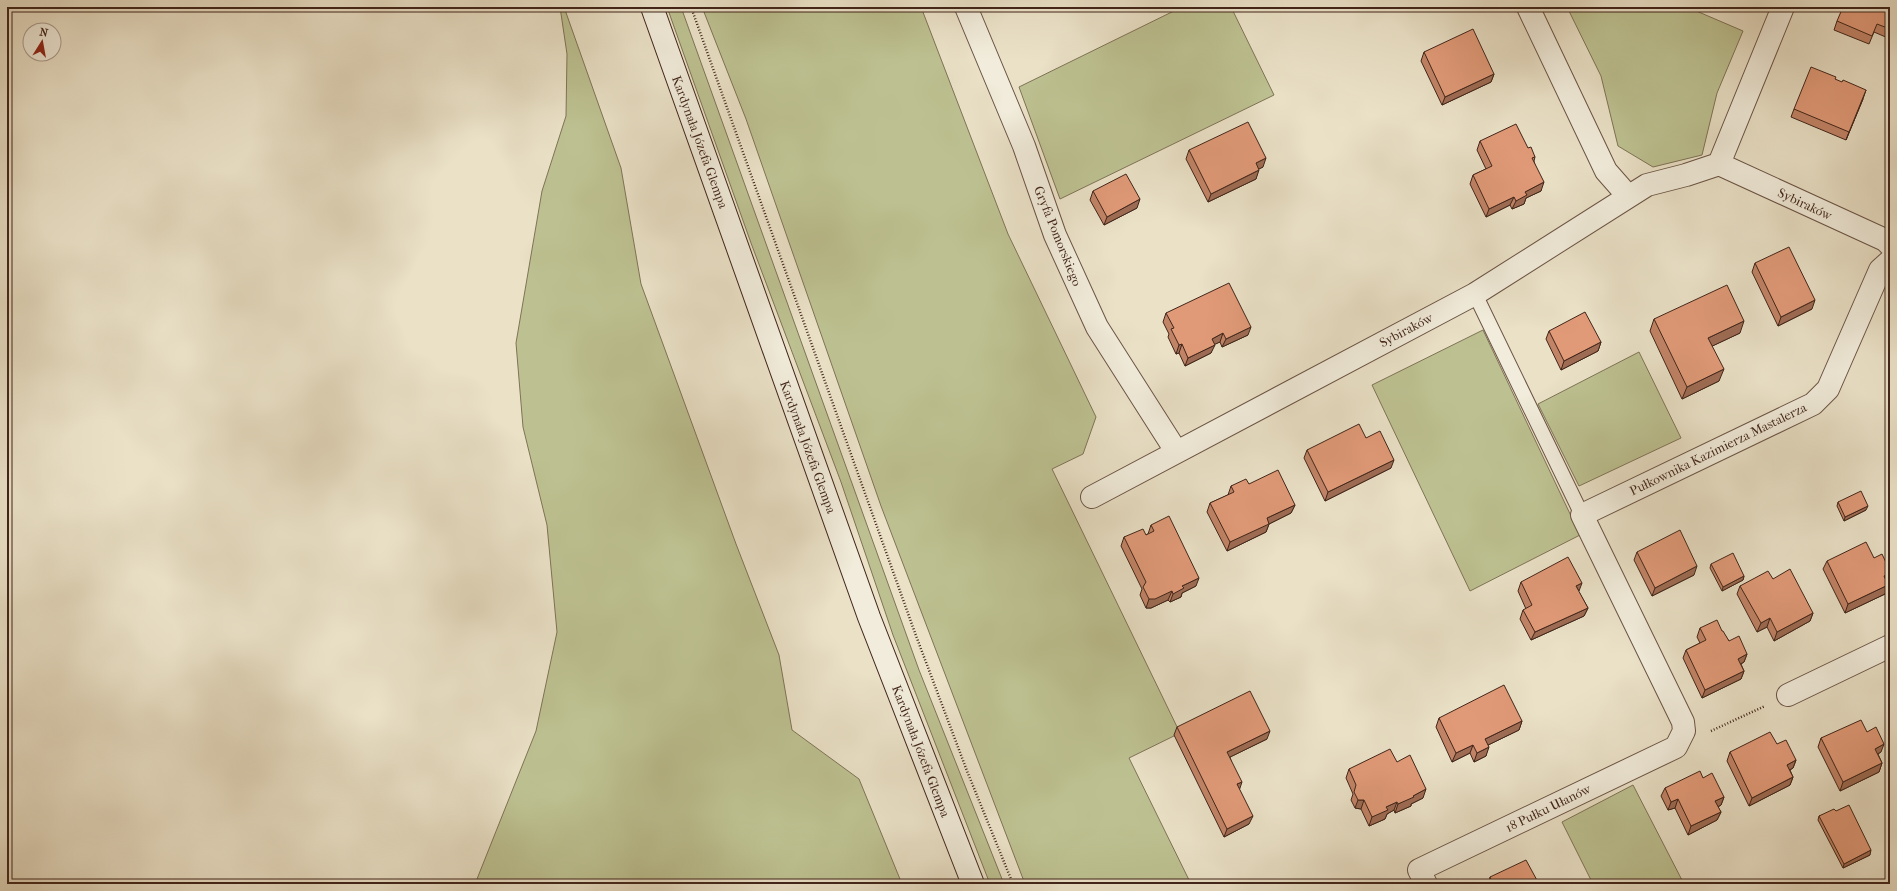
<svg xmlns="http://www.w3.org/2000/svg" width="1897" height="891" font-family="'IM FELL French Canon',serif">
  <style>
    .green { fill: #bdc191; stroke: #7f7356 }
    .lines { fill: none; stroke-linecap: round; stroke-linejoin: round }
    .lane-casing { stroke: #6b5445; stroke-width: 16 }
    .street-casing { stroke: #6b5445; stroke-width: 24 }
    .secondary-casing { stroke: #41251a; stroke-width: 24 }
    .path { stroke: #41251a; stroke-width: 2.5; stroke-dasharray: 1 2; stroke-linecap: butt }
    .lane { stroke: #f1ecdb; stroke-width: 14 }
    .street { stroke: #f1ecdb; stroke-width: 22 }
    .secondary { stroke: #f1ecdb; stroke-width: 22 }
    .wall { fill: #c28467; stroke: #41251a }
    .shaded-wall { fill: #9e6c54; stroke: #41251a }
    .building { fill: #e19a78; stroke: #41251a }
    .labels { text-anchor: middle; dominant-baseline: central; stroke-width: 3; stroke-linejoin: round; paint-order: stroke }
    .street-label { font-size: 13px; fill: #41251a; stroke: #f1ecdb }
  </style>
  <rect width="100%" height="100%" fill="#eae1c7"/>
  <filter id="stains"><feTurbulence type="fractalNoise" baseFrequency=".005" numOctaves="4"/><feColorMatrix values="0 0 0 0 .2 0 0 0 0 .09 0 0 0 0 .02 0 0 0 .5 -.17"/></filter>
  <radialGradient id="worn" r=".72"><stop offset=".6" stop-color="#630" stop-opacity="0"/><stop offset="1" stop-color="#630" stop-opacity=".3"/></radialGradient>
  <!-- green -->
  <path class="green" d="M560 7H564L621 168 641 284 736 544 779 655 792 730 859 779 902 884H475L536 731 557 632 547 525 523 427 516 343 542 191 566 116 567 54Z
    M667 7H681L919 670 1004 884H990L893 635 841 482 751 243Z
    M702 7H921L1008 234 1096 417 1083 454 1052 469 1180 733 1129 758 1191 884H1025L881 506 746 119Z
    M1182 7H1231L1274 95 1060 199 1019 87Z
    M1567 7H1687L1743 31 1717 93 1702 155 1653 167 1618 146 1601 76Z
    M1483 330 1580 535 1470 591 1372 385Z
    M1639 352 1681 438 1579 486 1538 404Z
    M1633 785 1684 884H1593L1562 822Z"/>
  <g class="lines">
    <defs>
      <path id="lane" d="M1475 294 1582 515"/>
      <path id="street" d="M966 7 1024 146 1055 235 1097 327 1176 451
        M1528 7 1606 171 1628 196
        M1719 164 1783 7
        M1092 497 1475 294 1647 185 1686 175 1719 164 1885 240 1890 245
        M1788 695 1890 646
        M1426 884 1419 870 1676 747 1684 731 1683 722 1582 515 1813 404 1828 389 1880 270 1890 261"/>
      <path id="secondary" d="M652 7 869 617 973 884"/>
    </defs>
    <!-- lane casing -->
    <use href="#lane" class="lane-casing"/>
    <!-- street casing -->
    <use href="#street" class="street-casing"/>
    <!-- secondary casing -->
    <use href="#secondary" class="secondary-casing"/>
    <!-- path -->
    <path class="path" d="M691 7 915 633 967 771 1013 884
      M1711 731 1765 706"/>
    <!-- lane -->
    <use href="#lane" class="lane"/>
    <!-- street -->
    <use href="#street" class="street"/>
    <!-- secondary -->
    <use href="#secondary" class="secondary"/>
  </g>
  <!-- wall -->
  <path class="wall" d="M1890 7V33L1888 38 1874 32 1869 44 1834 30 1837 21Z
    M1424 52 1494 74 1491 82 1442 105 1421 61Z
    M1863 99 1846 140 1791 117 1794 109Z
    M1480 141 1528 148 1535 157 1534 161 1541 191 1526 198 1524 204 1512 209 1510 205 1486 217 1470 184 1473 175 1486 169 1477 150Z
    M1189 150 1263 167 1258 169 1256 179 1208 202 1186 159Z
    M1093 191 1137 208 1104 225 1090 200Z
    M1755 263 1812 309 1778 326 1752 272Z
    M1166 313 1248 335 1222 347 1220 342 1214 344 1211 353 1185 366 1179 353 1176 354 1168 337 1169 334 1163 322Z
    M1654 319 1740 333 1712 346 1719 381 1682 399 1650 331Z
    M1549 331 1601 342 1598 351 1561 370 1546 339Z
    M1889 379H1890V396L1886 388Z
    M1366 438 1391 468 1325 501 1304 458 1307 450Z
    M1249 484 1295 505 1291 513 1269 524 1266 532 1227 551 1207 512 1210 503 1228 495 1231 486Z
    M1838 502 1866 510 1844 521 1837 506Z
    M1151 525 1196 586 1182 593 1181 597 1170 602 1168 600 1151 608H1146L1140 595 1142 589 1121 546 1124 537 1146 535 1148 534Z
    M1637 552 1694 575 1652 596 1634 560Z
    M1874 558 1890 571V576L1888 581 1886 582 1885 594 1845 613 1823 569 1827 561Z
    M1711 564 1744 576 1743 580 1722 591 1710 568Z
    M1773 579 1813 613 1810 621 1774 641 1767 627 1757 632 1737 594 1740 586Z
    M1521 582 1579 592 1588 608 1584 616 1531 640 1520 619 1523 610 1526 609 1518 591Z
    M1700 628 1722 631 1729 641 1747 654 1744 662 1741 664 1744 671 1741 679 1702 698 1683 658 1686 650 1700 643 1697 637Z
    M1439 718 1522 721 1519 730 1488 745 1486 756 1474 762 1470 753 1452 762 1436 727Z
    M1177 727 1267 739 1230 757 1249 824 1224 837 1174 735Z
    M1867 732 1881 752 1878 754 1882 763 1879 772 1840 791 1818 747 1821 738Z
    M1777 744 1796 760 1793 768 1790 770 1793 777 1790 785 1749 806 1727 761 1730 752Z
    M1397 762 1423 798 1411 804V806L1395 813 1394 810 1387 814 1385 819 1369 826 1361 809 1355 808 1351 800 1353 794 1346 778 1349 769Z
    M1703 778 1724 797 1721 805 1718 807 1721 812 1717 820 1688 835 1675 808 1668 810 1661 796 1665 788Z
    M1836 811 1870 855 1843 868 1818 820 1819 816Z
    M1890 874V884H1884L1887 876Z
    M1490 877 1539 884H1488Z"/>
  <!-- shaded-wall -->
  <path class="shaded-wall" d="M1098 7H1103L1097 9Z
    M1494 74 1491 82 1442 105 1445 97Z
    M1866 90 1863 99 1846 140 1849 132Z
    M1266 158 1263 167 1253 172 1256 163Z
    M1259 170 1256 179 1208 202 1211 194Z
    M1544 182 1541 191 1526 198 1524 204 1512 209 1516 201 1525 192Z
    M1514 197 1510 205 1486 217 1489 209Z
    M1140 199 1137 208 1104 225 1107 217Z
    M1815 300 1812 309 1778 326 1781 317Z
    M1744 321 1740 333 1704 350 1708 338Z
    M1251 327 1248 335 1222 347 1226 339Z
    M1223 333 1220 342 1209 347 1212 339Z
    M1601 342 1598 351 1561 370 1564 361Z
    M1182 344 1179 353 1176 354 1179 345Z
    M1215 345 1211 353 1185 366 1188 358Z
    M1724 369 1719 381 1682 399 1687 387Z
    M1394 460 1391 468 1325 501 1328 492Z
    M1295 505 1291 513 1269 524 1266 532 1227 551 1230 542 1267 518Z
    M1868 506 1866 510 1844 521 1845 517Z
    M1697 566 1694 575 1652 596 1655 588Z
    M1890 573V576L1888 581 1880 585 1884 576Z
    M1744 576 1743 580 1722 591 1723 587Z
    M1199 578 1196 586 1182 593 1181 597 1170 602 1173 594 1182 586Z
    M1582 583 1579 591 1576 586Z
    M1888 585 1885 594 1845 613 1848 604Z
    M1172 591 1168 600 1151 608H1146L1149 599Z
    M1588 608 1584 616 1531 640 1535 632Z
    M1813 613 1810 621 1774 641 1777 632Z
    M1770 618 1767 627 1757 632 1761 623Z
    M1747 654 1744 662 1735 667 1738 659Z
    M1744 671 1741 679 1702 698 1705 690Z
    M1522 721 1519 730 1482 748 1485 739Z
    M1270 731 1267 739 1224 760 1227 752Z
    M1884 744 1881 752 1872 757 1875 749Z
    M1473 745 1470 753 1452 762 1456 753Z
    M1489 747 1486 756 1474 762 1477 753Z
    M1796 760 1793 768 1784 773 1787 765Z
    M1882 763 1879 772 1840 791 1843 782Z
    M1793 777 1790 785 1749 806 1752 798Z
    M1242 782 1239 791 1237 784Z
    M1426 789 1423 798 1411 804V806L1395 813 1398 804Z
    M1724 797 1721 805 1712 810 1715 801Z
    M1678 799 1675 808 1668 810 1671 802Z
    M1358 800H1364L1361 809 1355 808Z
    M1397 802 1394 810 1387 814 1385 819 1369 826 1372 817 1386 807Z
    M1721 812 1717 820 1688 835 1691 826Z
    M1253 816 1249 824 1224 837 1227 829Z
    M1871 850 1870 855 1843 868 1844 864Z"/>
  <!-- building -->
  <path class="building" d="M1843 7H1890V29L1877 24 1872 36 1837 21Z
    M1473 29 1494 74 1445 97 1424 52Z
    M1811 67 1836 77 1835 79 1842 82 1843 80 1866 90 1849 132 1794 109Z
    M1248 122 1266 158 1256 163 1259 170 1211 194 1189 150Z
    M1516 124 1528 148 1531 147 1535 157 1532 158 1544 182 1525 192 1527 195 1516 201 1514 197 1489 209 1473 175 1492 166 1480 141Z
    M1126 174 1140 199 1107 217 1093 191Z
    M1789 247 1815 300 1781 317 1755 263Z
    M1229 283 1251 327 1226 339 1223 333 1212 339 1215 345 1188 358 1182 344 1179 345 1171 329 1174 328 1166 313Z
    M1727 285 1744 321 1708 338 1724 369 1687 387 1654 319Z
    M1585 312 1601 342 1564 361 1549 331Z
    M1359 424 1366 438 1380 431 1394 460 1328 492 1307 450Z
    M1278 470 1295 505 1267 518 1269 524 1230 542 1210 503 1234 492 1231 486 1246 479 1249 484Z
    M1861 491 1868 506 1845 517 1838 502Z
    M1169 516 1199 578 1182 586 1184 588 1173 594 1172 591 1155 599H1149L1143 587 1146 582 1124 537 1143 529 1146 535 1154 531 1151 525Z
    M1680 530 1697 566 1655 588 1637 552Z
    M1866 542 1874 558 1882 554 1890 571V573L1884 576 1888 585 1848 604 1827 561Z
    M1733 553 1744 576 1723 587 1711 564Z
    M1568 557 1582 583 1576 586 1588 608 1535 632 1523 610 1532 605 1521 582Z
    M1790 569 1813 613 1777 632 1770 618 1761 623 1740 586 1768 571 1773 579Z
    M1717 620 1722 631H1723L1729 641 1739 636 1747 654 1738 659 1744 671 1705 690 1686 650 1706 640 1700 628Z
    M1504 685 1522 721 1485 739 1489 747 1477 753 1473 745 1456 753 1439 718Z
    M1250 691 1270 731 1227 752 1242 782 1237 784 1253 816 1227 829 1177 727Z
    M1861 720 1867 732 1876 727 1884 744 1875 749 1882 763 1843 782 1821 738Z
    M1770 732 1777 744 1786 740 1796 760 1787 765 1793 777 1752 798 1730 752Z
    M1390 749 1397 762 1410 755 1426 789 1413 796 1414 797 1398 804 1397 802 1386 807 1388 810 1372 817 1364 800H1358L1354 792 1356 785 1349 769Z
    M1700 771 1703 778 1712 773 1724 797 1715 801 1721 812 1691 826 1678 799 1671 802 1665 788Z
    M1849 805 1871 850 1844 864 1819 816 1834 809 1836 811Z
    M1526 860 1539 884H1493L1490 877Z
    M1890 874V881L1887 876Z"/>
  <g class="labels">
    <!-- street labels -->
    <g class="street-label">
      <text transform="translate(700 142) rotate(70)">Kardynała Józefa Glempa</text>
      <text transform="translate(1805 204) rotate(25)">Sybiraków</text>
      <text transform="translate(1058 236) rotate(68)">Gryfa Pomorskiego</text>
      <text transform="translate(1406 330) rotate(-28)">Sybiraków</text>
      <text transform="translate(808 447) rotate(70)">Kardynała Józefa Glempa</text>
      <text transform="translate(1718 449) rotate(-26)">Pułkownika Kazimierza Mastalerza</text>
      <text transform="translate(921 751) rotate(69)">Kardynała Józefa Glempa</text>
      <text transform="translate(1548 808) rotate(-26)">18 Pułku Ułanów</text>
    </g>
  </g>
  <!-- margin -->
  <rect width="1897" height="891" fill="none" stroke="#eae1c7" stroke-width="24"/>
  <rect x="8" y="8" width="1881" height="875" fill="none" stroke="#41251a" stroke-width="2"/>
  <rect x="12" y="12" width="1873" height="867" fill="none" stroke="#41251a"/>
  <!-- north arrow -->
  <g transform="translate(42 42) rotate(11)"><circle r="19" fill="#f1ecdb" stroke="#ab9c8e"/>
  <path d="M0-3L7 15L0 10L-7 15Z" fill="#8f2418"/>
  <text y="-6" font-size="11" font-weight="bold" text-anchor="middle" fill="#41251a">N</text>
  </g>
  <rect width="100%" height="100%" filter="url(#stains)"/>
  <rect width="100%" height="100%" fill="url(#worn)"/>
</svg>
